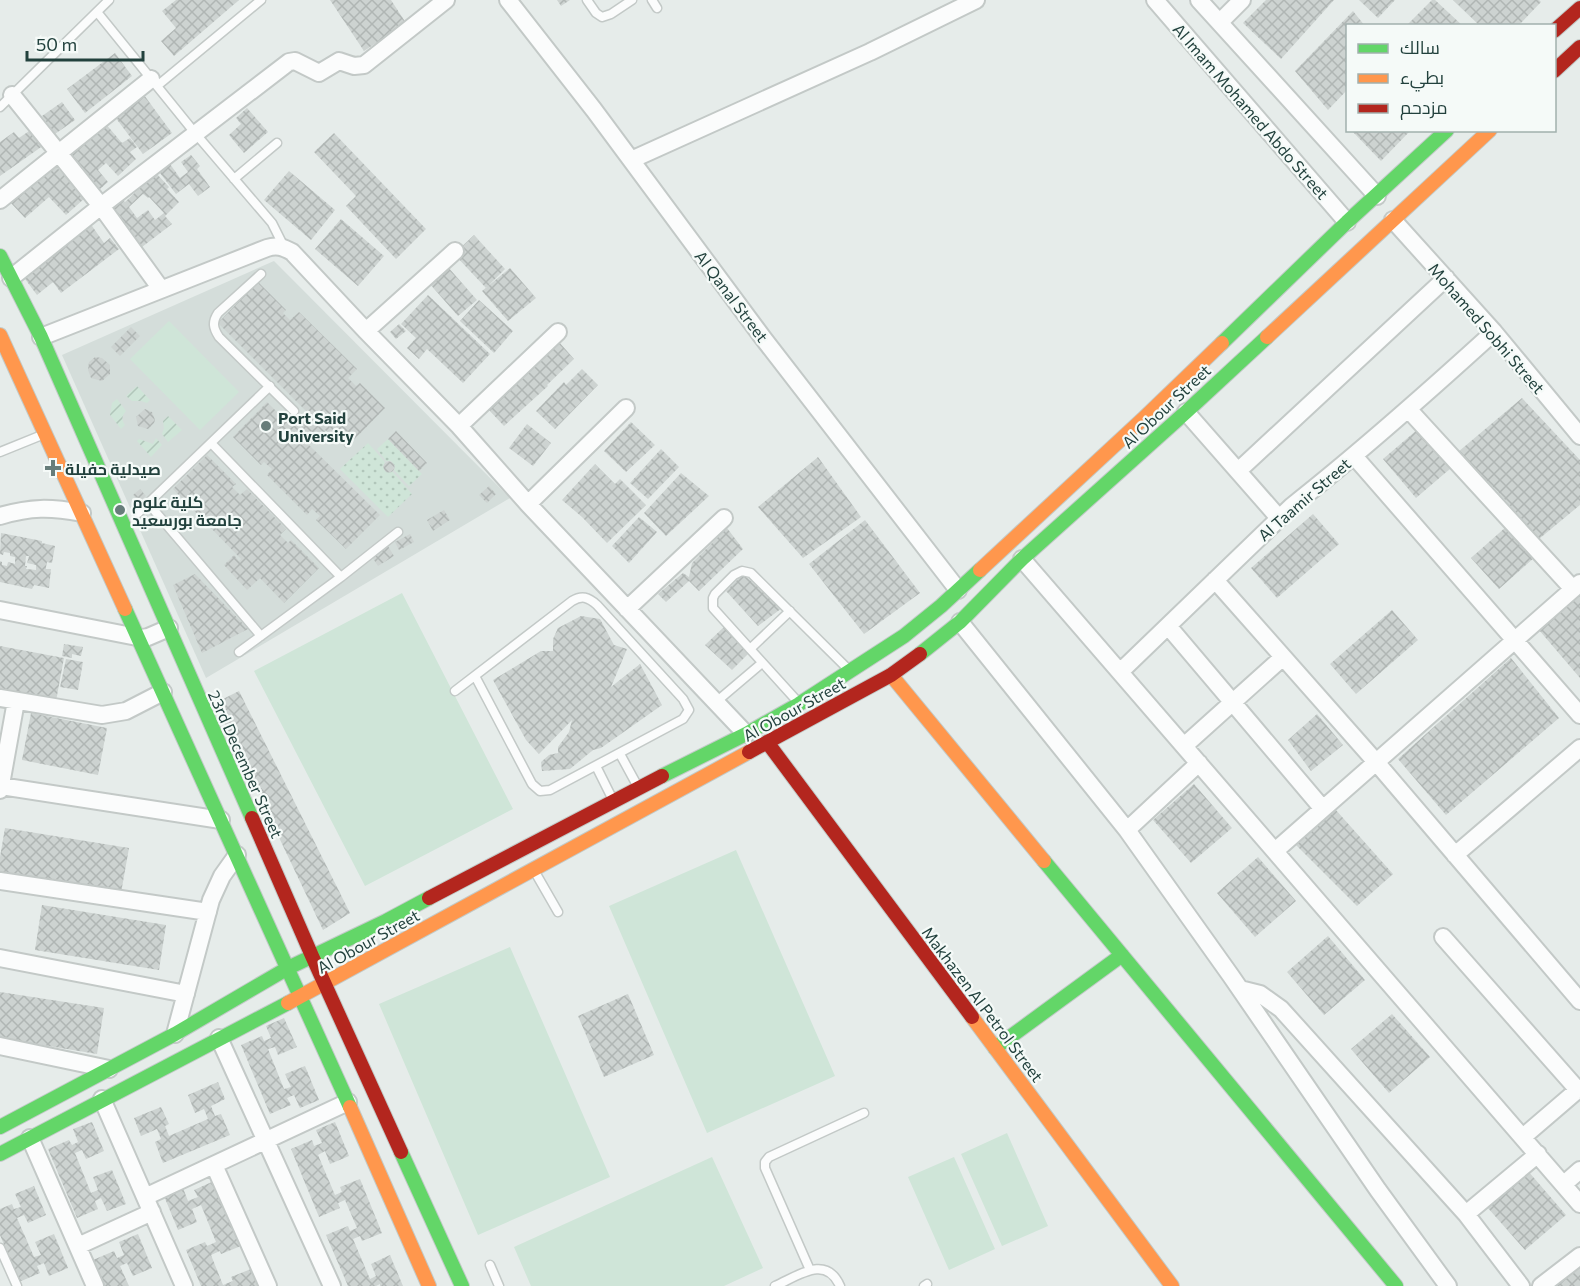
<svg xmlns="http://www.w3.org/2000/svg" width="1580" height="1286" font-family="Commissioner,Cairo,sans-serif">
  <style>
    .built { fill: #d4ddda }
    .grass { fill: url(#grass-dots) }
    .park { fill: #cfe5d8 }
    .garden { fill: url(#garden-furrows) }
    .building { fill: url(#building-cross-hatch); fill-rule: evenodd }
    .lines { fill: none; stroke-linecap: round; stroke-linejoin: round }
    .lane-casing { stroke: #c3c9c7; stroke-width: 11 }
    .street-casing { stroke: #c3c9c7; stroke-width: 20 }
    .fast-casing { stroke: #c2cac8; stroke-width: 16 }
    .slow-casing { stroke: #c2cac8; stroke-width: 16 }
    .jam-casing { stroke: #c2cac8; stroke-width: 16 }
    .lane { stroke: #fbfcfc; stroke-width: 8 }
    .street { stroke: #fbfcfc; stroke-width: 16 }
    .fast { stroke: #63d668; stroke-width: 14 }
    .slow { stroke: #ff974d; stroke-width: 14 }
    .jam { stroke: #b3261e; stroke-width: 14 }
    .poi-dot { fill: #677d7a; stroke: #f5faf8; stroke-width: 2 }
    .labels { text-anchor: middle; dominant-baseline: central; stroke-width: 4.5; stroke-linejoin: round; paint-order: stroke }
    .street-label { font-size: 16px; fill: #22413d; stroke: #f5faf8 }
    .poi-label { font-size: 16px; font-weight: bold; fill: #22413d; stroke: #f5faf8; text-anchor: start }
  </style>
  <defs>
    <pattern id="grass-dots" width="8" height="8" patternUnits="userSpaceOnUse" patternTransform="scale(1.5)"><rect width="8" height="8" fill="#cfe5d8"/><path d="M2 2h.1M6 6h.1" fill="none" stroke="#b1c6ba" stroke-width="1.8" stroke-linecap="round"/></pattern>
    <pattern id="garden-furrows" width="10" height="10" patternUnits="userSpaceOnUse" patternTransform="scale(1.5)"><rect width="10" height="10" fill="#cfe5d8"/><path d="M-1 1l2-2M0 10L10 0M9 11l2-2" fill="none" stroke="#b1c6ba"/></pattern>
    <pattern id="building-cross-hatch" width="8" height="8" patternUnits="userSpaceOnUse" patternTransform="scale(1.5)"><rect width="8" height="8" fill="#cdd3d1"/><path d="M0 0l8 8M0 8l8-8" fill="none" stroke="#b0b6b4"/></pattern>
  </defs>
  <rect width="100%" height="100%" fill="#e6ecea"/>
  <!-- built -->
  <path class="built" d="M274 261 510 498 206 678 62 355Z"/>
  <!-- grass -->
  <path class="grass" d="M388 439 422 474 409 486 394 470 395 466 391 461H386L377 449Z
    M368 443 385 462 383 467 387 472 392 471 412 494 388 517 340 469Z"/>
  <!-- park -->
  <path class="park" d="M169 321 239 392 200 430 130 359Z
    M402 593 513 809 365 886 254 671Z
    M736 850 835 1076 707 1133 609 906Z
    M510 947 610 1177 478 1235 379 1004Z
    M1007 1133 1048 1226 1002 1246 961 1154Z
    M712 1157 763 1268 724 1286H531L514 1247Z
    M954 1157 995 1249 949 1270 908 1177Z"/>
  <!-- garden -->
  <path class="garden" d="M137 386 150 400 147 403 141 401H132L126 396Z
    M117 399 126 411C122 416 121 419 125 425L121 429 110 415 112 403Z
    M168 416 182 430 168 442 162 434 164 428 163 421Z
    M156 438 162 445 151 457 137 441 139 439 153 444Z"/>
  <!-- building -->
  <path class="building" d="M176 0H239L174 56 161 41 176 28 162 11Z
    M330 0H391L406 23 364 51Z
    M557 0H570L561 6Z
    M1266 0H1334L1281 59 1243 23Z
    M1359 0H1395L1378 18Z
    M1432 0H1435L1463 26H1406Z
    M1453 0H1539L1541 2 1518 26H1480Z
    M1353 11 1365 26H1348V89L1328 110 1295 71Z
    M115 53 132 76 85 113 67 89Z
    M144 95 172 133 143 154 115 117Z
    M62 102 75 120 55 134 42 116Z
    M247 108 268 132 244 153 229 135 241 124 236 118Z
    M105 123 122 143 130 138 137 147 130 152 136 159 118 176 106 163 98 170 108 182 100 189 70 153Z
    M32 129 44 145 0 176V142L14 132 19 138Z
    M1351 130H1411L1381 161Z
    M334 133 426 229 396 259 346 206 356 196 314 152Z
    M191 155 200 166 197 169 210 187 198 196 189 184 176 194 160 173 170 164 180 178 188 172 181 162Z
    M53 163 85 198 66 215 49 197 25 218 10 202Z
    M289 171 335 210 311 240 264 200Z
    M156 173 169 187 167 189 179 202 165 216 172 224 142 247 112 208 123 200 125 202ZM143 194 148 198 149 197 164 213 155 220 148 210 137 218 129 207Z
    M341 219 384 256 358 286 315 249Z
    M90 223 104 243 110 238 119 249 61 293 53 282 37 295 22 275Z
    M474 235 505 269 486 288 454 254Z
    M447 266 477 300 458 316 429 283Z
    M510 268 536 298 508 321 482 291Z
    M258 282 286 310 283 313 290 320 299 312 357 369 348 378 356 386 360 383 385 408 346 448 325 430 324 431 328 435 318 445 314 441 309 445 380 515 346 549 316 520 320 516 312 509 307 515 267 475 272 469 264 462 261 465 233 437 267 402 292 427 307 412 218 323Z
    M428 295 490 354 463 383 427 349 419 359 407 348 416 338 401 324Z
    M479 300 513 331 494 353 460 321Z
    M399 324 406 331 396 339 390 332Z
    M131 327 140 336 120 356 111 347Z
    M559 342 574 359 547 385 548 386 504 426 487 408Z
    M95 357 102 358 110 365V374L102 381 91 378 88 370 89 362Z
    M582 369 598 385 555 429 536 411 564 382 566 385Z
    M1522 398 1580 460V505L1539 539 1498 492 1458 452Z
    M145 409 152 412 155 420 154 423 148 429 138 426 136 417Z
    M631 422 655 445 626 472 604 451Z
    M527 424 551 443 533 466 509 448Z
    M1418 429 1451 468 1416 498 1383 459Z
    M396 431 427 463 419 471 388 439Z
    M661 449 679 467 648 499 630 483Z
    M207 455 236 484 232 487 240 495 247 489 286 529 280 535 288 543 291 540 319 568 284 603 260 578 247 590 224 565 234 555 239 561 241 559 173 489Z
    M818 457 861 517 803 558 758 507Z
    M383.5 467a5.5 5.5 0 1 1 11 0a5.5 5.5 0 1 1-11 0Z
    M595 464 615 484 620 479 646 505 607 543 582 517 562 500Z
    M681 473 709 496 666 536 644 513Z
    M489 486 496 494 487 503 479 495Z
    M140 489 146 496 139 502 133 495Z
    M444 510 450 520 433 531 427 520Z
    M1313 514 1339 544 1277 598 1251 568Z
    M639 517 657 532 629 563 612 546Z
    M865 520 920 593 864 634 809 564Z
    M1507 526 1535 557 1499 589 1471 558Z
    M727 528 743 549 699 591 689 581 666 602 658 594 683 573 689 577 692 563Z
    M1 533 42 541V543L55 546 52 563 47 562 46 567V569H51L49 588 34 585 32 589 0 582V561L2 562V565L7 566 8 562 15 564V557L10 556V553L4 552 3 555 0 554ZM26 556H29L27 563 36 565V570L26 569 27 566H25Z
    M410 534 414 542 399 550 395 542Z
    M388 546 394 556 378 566 372 557Z
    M195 574 248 629 202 653 173 585Z
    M743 574 782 608 758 626 726 591Z
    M1580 594V678L1539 630Z
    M1392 610 1418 640 1356 694 1330 664Z
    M581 616 600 619 614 645 627 649 611 687 640 664 662 705 601 748 593 750 570 769 542 771 541 762 549 755 558 753V747L569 732 572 720 539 754 526 740 493 680 541 651H553V639L558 628Z
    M725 626 749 653 732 670 705 645Z
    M64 644 83 647 81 656 72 654V658L62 656Z
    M0 646 64 658 56 701 0 691Z
    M1511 658 1559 718 1446 815 1398 759Z
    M66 659 83 662 78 690 60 687Z
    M239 691 350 913 323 930 215 703Z
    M31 713 107 728 98 775 22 760Z
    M1317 714 1343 745 1311 771 1288 740Z
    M1194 784 1232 828 1191 863 1153 820Z
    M1335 809 1393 874 1357 906 1296 845Z
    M5 828 129 848 121 893 0 873V857Z
    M1258 857 1296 901 1255 937 1217 893Z
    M42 905 166 925 159 970 35 950Z
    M1328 936 1365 980 1324 1015 1287 972Z
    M0 992 104 1008 97 1054 0 1038Z
    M628 994 654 1055 604 1077 578 1016Z
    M1392 1014 1430 1057 1389 1093 1351 1049Z
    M284 1018 297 1047 278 1055 275 1047 268 1049 284 1089 291 1087 285 1074 305 1066 319 1100 300 1108 294 1095 287 1098 291 1105 270 1114 241 1045 262 1036 264 1041 271 1038 266 1026Z
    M218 1082 225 1099 211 1106 215 1116 221 1114 230 1135 163 1163 155 1142 161 1139 157 1129 141 1136 134 1118 161 1107 169 1124 165 1126 169 1136 208 1119 204 1109 195 1113 188 1095Z
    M92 1122 104 1151 86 1159 82 1150 75 1153 91 1193 98 1190 93 1177 112 1170 126 1204 107 1211 101 1198 95 1201 98 1209 77 1218 48 1149 69 1140 72 1145 78 1142 73 1129Z
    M335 1122 349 1156 330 1164 325 1151 318 1155 335 1195 342 1192 340 1187 360 1179 382 1233 362 1241 360 1236 353 1239 370 1279 376 1276 371 1264 390 1255 403 1286H380V1284L376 1286H348L326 1235 348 1226 350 1231 357 1228 345 1200 338 1203 340 1208 319 1217 291 1149 312 1140 314 1146 322 1143 316 1130Z
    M1528 1171 1566 1215 1525 1250 1487 1207Z
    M214 1181 241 1246 221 1254 220 1251 211 1255 223 1285 233 1281 231 1277 251 1269 258 1286H201L186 1250 205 1242 207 1246 216 1242 201 1205 192 1209 197 1222 178 1230 164 1196 183 1188 188 1201 198 1197 194 1190Z
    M34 1186 46 1215 28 1223 24 1215 17 1218 34 1257 41 1255 35 1242 54 1234 68 1268 49 1276 44 1263 37 1266 40 1273 19 1282 0 1235V1209L12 1204 14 1209 21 1207 15 1194Z
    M138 1234 152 1268 133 1276 127 1263 120 1266 129 1286H104L93 1260 114 1251 117 1258 124 1255 119 1242Z
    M1580 1265V1286H1556Z"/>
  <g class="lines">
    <defs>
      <path id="lane" d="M587 0 596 13 602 17 611 14 632 0
        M652 0 657 8
        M97 12 195 133 272 223 284 247
        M157 86 261 0
        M0 107 109 0
        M234 179 277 143
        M261 274 218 313C212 322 213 328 219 337L294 411
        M211 443 341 577
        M0 452 42 435
        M148 503 261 636
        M138 513 270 386
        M750 649 790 611
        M239 652 341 577 398 532
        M455 691 572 601C582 595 588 597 597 605L683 699 689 710 683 719 550 790 540 791 532 784 475 676
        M716 702 762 663
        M798 702 713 608V598L715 594 734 575 742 571 751 573 848 669
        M620 754 638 787
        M596 766 613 800
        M535 872 558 912
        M0 1248 17 1286
        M490 1265 499 1286
        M810 1270 765 1168V1162L769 1157 864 1113
        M775 1286C798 1276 826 1254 840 1286
        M924 1286 927 1284"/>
      <path id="street" d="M508 0 594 110 763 338 958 590
        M1155 0 1347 222
        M1199 0 1377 196
        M1220 22 1242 0
        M12 95 101 206 161 289
        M631 160 870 52 976 0
        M0 200 151 79
        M1393 220 1494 332 1580 436
        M11 278 101 206 289 62 295 61 319 73 339 61 354 66 364 65 446 0
        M366 331 455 251
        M41 337 267 248C277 245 283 247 292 252L366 331 459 426 528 504 746 734
        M1409 410 1573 589
        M1186 412 1279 518
        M459 426 558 332
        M1354 456 1580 715
        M1238 471 1446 278
        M528 504 626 408
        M0 516C31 507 50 507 82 513
        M1022 559 1580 1204
        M1215 580 1376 762 1580 1001
        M627 609 724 518
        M0 610 142 638 148 637 169 628
        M960 622 1127 830 1231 976 1378 1190 1448 1286
        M1168 626 1323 809
        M1120 672 1292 506C1362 451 1428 392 1494 332
        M0 698 102 715 126 711 163 692
        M1184 746 1283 657
        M0 786 221 820
        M0 790 16 701
        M1127 830 1199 763
        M1275 851 1580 583
        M1455 855 1580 748
        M0 881 208 912
        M1443 937 1578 1090
        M0 958 186 994
        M1240 989 1260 994 1281 1009 1466 1214 1538 1154
        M175 1034 211 900 222 876 237 855
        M219 1038 332 1286
        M0 1046 109 1069
        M102 1099 184 1286
        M1523 1137 1580 1088
        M30 1138 95 1286
        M214 1165 268 1286
        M1564 1184 1580 1170
        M145 1197 348 1102
        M1466 1214 1521 1286
        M78 1246 152 1212
        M1541 1286 1580 1256"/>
      <path id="fast" d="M0 256 41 337 252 818
        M1222 343 1347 222 1447 130
        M125 609 350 1107
        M920 654 960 622 1022 559 1186 412 1267 337
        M662 776 746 734 799 704 904 636 941 606 980 570
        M1044 861 1396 1286
        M995 1048 1122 955
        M0 1127 175 1034 288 968 386 921 429 898
        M401 1152 462 1286
        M0 1154 288 1003"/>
      <path id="slow" d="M0 335 125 609
        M1267 337 1490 130
        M980 570 1144 418 1222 343
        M891 675 1044 861
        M288 1003 749 752
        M972 1017 1172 1286
        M350 1107 429 1286"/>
      <path id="jam" d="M1554 31 1580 8
        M1554 71 1580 47
        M767 742 972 1017
        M749 752 891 675 920 654
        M252 818 312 956 401 1152
        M429 898 662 776"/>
    </defs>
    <!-- lane casing -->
    <use href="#lane" class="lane-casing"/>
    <!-- street casing -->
    <use href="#street" class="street-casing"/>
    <!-- fast casing -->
    <use href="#fast" class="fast-casing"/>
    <!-- slow casing -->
    <use href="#slow" class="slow-casing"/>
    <!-- jam casing -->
    <use href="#jam" class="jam-casing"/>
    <!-- lane -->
    <use href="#lane" class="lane"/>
    <!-- street -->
    <use href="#street" class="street"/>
    <!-- fast -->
    <use href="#fast" class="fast"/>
    <!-- slow -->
    <use href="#slow" class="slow"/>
    <!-- jam -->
    <use href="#jam" class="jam"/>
  </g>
  <!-- markers -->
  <g class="poi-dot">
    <circle cx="266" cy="426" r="6"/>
    <path d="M50 459h6v6h6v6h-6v6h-6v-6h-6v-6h6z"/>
    <circle cx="120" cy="510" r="6"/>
  </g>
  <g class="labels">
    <!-- street labels -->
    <g class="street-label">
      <text transform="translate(1251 111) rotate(49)">Al Imam Mohamed Abdo Street</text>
      <text transform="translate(732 296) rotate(53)">Al Qanal Street</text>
      <text transform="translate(1487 328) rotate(49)">Mohamed Sobhi Street</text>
      <text transform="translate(1166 406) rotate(-43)">Al Obour Street</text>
      <text transform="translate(1304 499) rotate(-41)">Al Taamir Street</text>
      <text transform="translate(794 709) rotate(-29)">Al Obour Street</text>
      <text transform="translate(246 764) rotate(66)">23rd December Street</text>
      <text transform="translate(368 941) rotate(-29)">Al Obour Street</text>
      <text transform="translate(983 1004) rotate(53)">Makhazen Al Petrol Street</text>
    </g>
    <!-- poi labels -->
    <g class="poi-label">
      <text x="278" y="417">Port Said<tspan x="278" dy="18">University</tspan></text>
      <text x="65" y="468">صيدلية حفيلة</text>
      <text x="132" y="501">كلية علوم<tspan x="132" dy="18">جامعة بورسعيد</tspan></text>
    </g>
  </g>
  <!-- legend -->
  <rect x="1346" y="24" width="210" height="108" fill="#f5faf8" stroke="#a1b0ad" stroke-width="1.5"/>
  <rect x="1358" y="44" width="30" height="9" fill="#63d668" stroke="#a1b0ad" stroke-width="1.5"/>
  <text x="1400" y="54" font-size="18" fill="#22413d">سالك</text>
  <rect x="1358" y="74" width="30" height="9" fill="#ff974d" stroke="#a1b0ad" stroke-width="1.5"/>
  <text x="1400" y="84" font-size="18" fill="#22413d">بطيء</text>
  <rect x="1358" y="104" width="30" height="9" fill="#b3261e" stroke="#a1b0ad" stroke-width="1.5"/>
  <text x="1400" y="114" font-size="18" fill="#22413d">مزدحم</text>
  <!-- scale -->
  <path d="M27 51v9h116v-9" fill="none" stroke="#22413d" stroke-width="3"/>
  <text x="36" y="51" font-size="18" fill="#22413d" stroke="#f5faf8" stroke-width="4.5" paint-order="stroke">50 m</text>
</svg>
